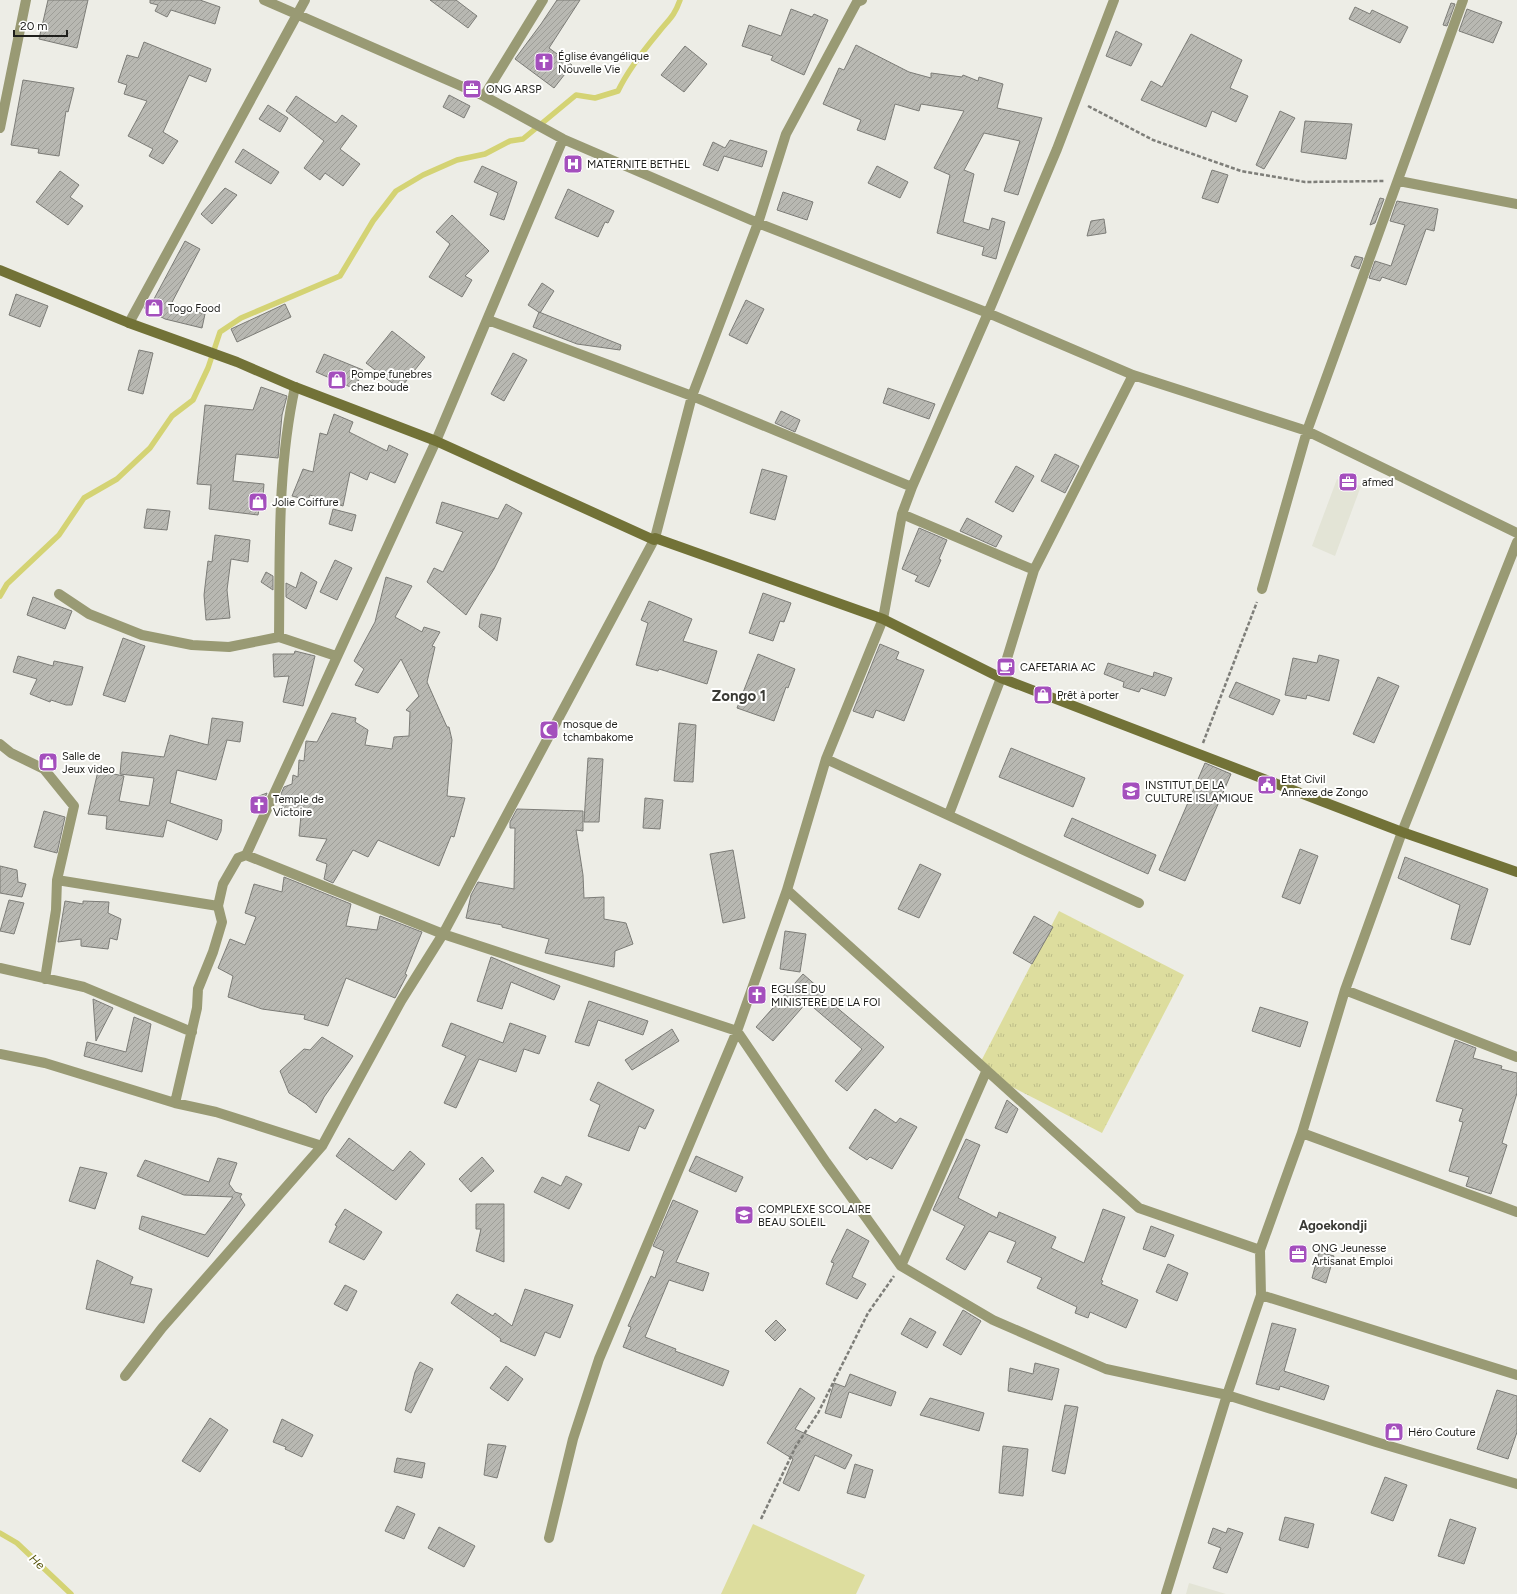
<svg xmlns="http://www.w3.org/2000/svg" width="1517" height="1594" font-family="Figtree,sans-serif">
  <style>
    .built { fill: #e3e4d6 }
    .grass { fill: #dddd9e }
    .park { fill: url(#park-tufts) }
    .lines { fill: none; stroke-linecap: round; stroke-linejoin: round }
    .stream { stroke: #d4d374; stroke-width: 5.5 }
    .building { fill: url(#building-hatch); stroke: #7c7c77 }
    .path { stroke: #7e7e79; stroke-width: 2.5; stroke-dasharray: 4 2; stroke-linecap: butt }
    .street { stroke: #999a74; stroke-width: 10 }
    .secondary { stroke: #727237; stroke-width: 10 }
    .labels { text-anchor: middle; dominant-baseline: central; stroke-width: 4; stroke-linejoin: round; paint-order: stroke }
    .poi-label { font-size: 11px; fill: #1f1f1c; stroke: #fffffe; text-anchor: start }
    .water-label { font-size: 12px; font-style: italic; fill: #59570f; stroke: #fffffe }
    .quarter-label { font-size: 13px; font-weight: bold; fill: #3a3a35; stroke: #fffffe }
    .district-label { font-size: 15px; font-weight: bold; fill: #3a3a35; stroke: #fffffe }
  </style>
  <defs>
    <pattern id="park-tufts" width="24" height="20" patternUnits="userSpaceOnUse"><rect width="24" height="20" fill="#dddd9e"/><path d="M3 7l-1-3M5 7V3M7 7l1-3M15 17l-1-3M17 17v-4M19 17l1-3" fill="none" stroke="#bdbd88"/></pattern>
    <pattern id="building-hatch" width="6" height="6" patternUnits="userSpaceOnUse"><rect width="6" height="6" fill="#b8b8b2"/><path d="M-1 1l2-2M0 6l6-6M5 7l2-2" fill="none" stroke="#9e9e98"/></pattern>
  </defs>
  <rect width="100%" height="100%" fill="#edede6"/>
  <!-- built -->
  <path class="built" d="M1337 479 1361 486 1335 556 1312 546Z
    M1189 1583 1226 1594H1186Z"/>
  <!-- grass -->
  <path class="grass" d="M753 1524 865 1575 856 1594H721Z"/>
  <!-- park -->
  <path class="park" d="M1059 911 1184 975 1102 1133 977 1069Z"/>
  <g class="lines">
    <!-- stream -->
    <path class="stream" d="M0 596 7 584 59 535 84 498 117 479 150 448 172 416 193 400 208 368 220 332 241 318 340 276 373 221 396 191 423 175 457 160 485 154 510 141 523 139 576 95 595 98 618 91C628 70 643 51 658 33 669 19 674 17 680 0
      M0 1533 17 1543 71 1594"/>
  </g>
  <!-- building -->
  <path class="building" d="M48 0H88L77 48 39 39Z
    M150 0H200L220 7 215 24 171 10 167 17 155 11 158 5 150 3Z
    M430 0H456L477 16 468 28Z
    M557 0H580L549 48 572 65 554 88 515 59 541 24Z
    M1451 3 1455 4 1447 26 1443 25Z
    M1355 7 1370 14 1372 10 1408 27 1400 43 1349 19Z
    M791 9 812 17 814 14 828 20 804 75 771 60 773 56 742 46 749 25 781 36Z
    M1467 9 1502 22 1493 43 1459 31Z
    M1116 31 1142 44 1131 66 1106 56Z
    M1191 34 1242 60 1230 88 1248 96 1236 122 1212 111 1206 127 1141 100 1151 81 1162 87Z
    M144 42 211 69 206 82 189 75 163 132 178 141 163 164 149 156 153 149 128 136 147 101 124 94 127 85 118 82 127 55 138 58Z
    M856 45 909 72 931 78V73L962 77 963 75 978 81 979 77 1003 84 997 108 1042 118 1018 195 1004 191 1020 141 984 133 964 170 974 174 963 222 989 230 992 218 1005 222 996 259 982 255 984 247 937 233 950 175 934 168 964 111 921 104 919 111 895 104 885 140 857 130 861 120 823 104 839 68 844 70Z
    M685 46 707 64 684 92 661 75Z
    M23 80 74 88 68 112 66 111 59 156 38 153 39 149 11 145Z
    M449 95 470 106 464 118 443 107Z
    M296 96 336 123 342 115 357 126 340 149 360 164 343 186 325 173 320 180 304 168 324 141 286 111Z
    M268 105 288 118 280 132 259 119Z
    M1280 111 1295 118 1264 169 1256 165Z
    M1305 121 1352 124 1346 159 1301 152Z
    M730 140 767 151 762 167 724 156 718 171 703 165 713 142 725 148Z
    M243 149 279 172 271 184 235 162Z
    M482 166 517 182 504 220 490 215 498 193 474 182Z
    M877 166 908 182 900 198 868 183Z
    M1212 170 1228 175 1218 203 1202 198Z
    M60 171 79 185 70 197 83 206 68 225 36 202Z
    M225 188 237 195 212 224 201 214Z
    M568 189 614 211 608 223 605 222 598 237 555 218Z
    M783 192 813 202 807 220 777 210Z
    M1380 198 1384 199 1375 223 1370 225Z
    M1397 201 1438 209 1434 231 1426 229 1406 285 1382 277 1380 281 1369 278 1375 261 1391 266 1405 225 1390 221Z
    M452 215 489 251 465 276 472 280 462 297 429 277 450 244 436 232Z
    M1104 219 1106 233 1087 236 1091 221Z
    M185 241 200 249 170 306 205 314 202 328 165 319 144 308 149 301 156 302 154 299Z
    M1355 256 1363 258 1359 269 1351 266Z
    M542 283 554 291 540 313 528 305Z
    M16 294 48 306 40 327 9 315Z
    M746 300 764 309 747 344 729 335Z
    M285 304 291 317 237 342 231 329Z
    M539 312 621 345 620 350 577 344 533 327Z
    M392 331 425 357 400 389 366 363Z
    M139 350 153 353 143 394 128 390Z
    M513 353 527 360 504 401 491 394Z
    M324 354 363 370 355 389 316 372Z
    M261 387 287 396 282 415 278 458 236 454 233 481 264 484 262 509H259L258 515 209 509 211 485 197 484 205 405 253 410Z
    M888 388 935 404 929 419 883 403Z
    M781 411 800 420 795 432 775 423Z
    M334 414 353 422 349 432 387 451 389 445 408 454 395 483 370 472 367 480 350 472 343 506 310 495 308 500 292 496 303 469 313 472 320 433 327 435Z
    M1055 454 1079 466 1065 493 1041 481Z
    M1016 466 1034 476 1013 512 995 502Z
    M762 469 787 476 775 520 750 513Z
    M442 502 498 519 506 504 522 513 494 569 466 615 427 582 434 568 443 572 463 532 436 523Z
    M147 509 170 511 167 530 144 528Z
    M333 509 356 515 352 531 329 524Z
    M967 518 1002 536 996 547 960 531Z
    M919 528 947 540 939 559 941 560 929 587 915 581 918 576 902 569Z
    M215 535 250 540 248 562 231 559 227 590 230 618 206 620 204 595 208 561 212 562Z
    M335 560 352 568 337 600 320 592Z
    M266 572 273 576V590L261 582Z
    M301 572 317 582 306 609 286 597V583L296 588Z
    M386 577 412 586 395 617 422 632 424 627 440 632 432 646 435 647 427 682 447 727H449L452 740 447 796 465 798 454 837 451 836 439 866 378 840 368 857 353 850 333 883 324 879 327 864 316 860 327 839 299 836 301 815 281 813 283 801H278L284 787 292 784 293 775 298 777 299 760 304 761 306 741 317 742 332 713 356 718 355 722 368 730 365 745 392 749 394 737 409 736 410 712 406 710 419 696 401 659 378 693 355 685 364 669 354 661 375 622Z
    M763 593 791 603 784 622 780 621 773 641 749 633Z
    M33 597 72 611 65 629 27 615Z
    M649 601 692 619 683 641 717 651 707 684 659 669 658 671 636 665 648 623 641 620Z
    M481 614 501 618 497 641 479 627Z
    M123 638 145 646 125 702 103 695Z
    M880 644 899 652 896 659 924 670 904 721 876 710 873 718 853 711Z
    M295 651 315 656 303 706 283 702 289 676 274 677 273 654H294Z
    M758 654 795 669 788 688 786 687 774 721 737 708Z
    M1319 655 1339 660 1329 701 1307 695 1306 699 1285 695 1293 658 1317 663Z
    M18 656 53 666 54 661 83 667 72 705H66L51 700 50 702 30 694 37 679 13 672Z
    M1108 663 1153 677 1154 672 1172 678 1165 696 1141 688 1139 692 1123 687 1124 682 1104 674Z
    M1378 677 1399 686 1374 743 1353 734Z
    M1236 682 1280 700 1273 715 1229 697Z
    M212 718 243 722 240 742 227 740 216 780 177 770 170 803 222 820 221 831 217 840 167 820 163 837 106 829 107 816 88 814 98 771 124 776 119 801 149 806 154 778 120 774 122 752 164 757 170 735 208 745Z
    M679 723 696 725 693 782 674 781Z
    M1011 748 1085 778 1073 807 999 777Z
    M588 758 603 759 599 822H584Z
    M1205 763 1231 774 1185 881 1159 870Z
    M267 793 264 800H251V799Z
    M645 798 663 800 660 829 643 828Z
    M517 809 583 811V831L576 830 583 875 584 898 604 897V919L626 923 633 944 615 951 614 967 545 953 549 939 502 927V925L466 918 471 895 478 882 514 889 515 828H510V822Z
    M44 811 65 817 57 853 34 847Z
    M1072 818 1156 855 1148 874 1064 836Z
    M1300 849 1318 856 1300 904 1282 897Z
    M733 850 745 918 723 923 710 854Z
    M1405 857 1488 889 1470 945 1451 939 1460 905 1398 878Z
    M920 864 941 874 919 918 898 909Z
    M0 866 17 870 18 882 26 884 22 897 0 893Z
    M284 877 351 904 346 926 377 930 380 916 422 932 405 974 407 975 395 998 346 978 328 1026 304 1019 305 1015 262 1009 228 997 233 976 218 968 230 939 245 945 256 917 245 913 254 884 282 892Z
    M9 900 24 903 14 934 0 931Z
    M65 901 83 904V901L109 902 108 913 121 919 117 940 110 938 108 949 81 946V939L58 942Z
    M1034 916 1053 927 1032 964 1013 953Z
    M785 931 806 934 800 972 780 969Z
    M491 957 560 986 554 1000 511 982 502 1009 477 1001Z
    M803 974 819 988 817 991 884 1047 847 1091 835 1081 862 1049 807 1002 773 1041 756 1027Z
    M93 999 113 1008 96 1041Z
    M589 1001 648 1021 643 1035 598 1020 589 1046 575 1042Z
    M1260 1007 1308 1022 1300 1047 1252 1031Z
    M134 1017 151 1024 142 1072 84 1056 87 1042 126 1052Z
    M451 1023 503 1043 510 1023 546 1036 539 1054 524 1049 516 1072 479 1059 456 1108 444 1103 466 1056 442 1046Z
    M672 1029 679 1041 632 1070 625 1060Z
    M322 1037 353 1056 324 1097 316 1113 306 1104 289 1093 280 1071 304 1049 310 1050Z
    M1455 1040 1476 1048 1473 1058 1502 1066 1501 1069 1517 1073V1093L1502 1143 1507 1145 1491 1194 1466 1186 1469 1177 1449 1171 1463 1122 1459 1121 1463 1109 1436 1101Z
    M598 1082 654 1110 645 1129 639 1126 629 1151 588 1136 600 1105 590 1100Z
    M1007 1100 1018 1109 1007 1133 995 1128Z
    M875 1109 896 1123 900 1118 917 1127 892 1169 870 1157 867 1160 849 1148Z
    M349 1138 393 1171 410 1151 425 1164 396 1200 336 1156Z
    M966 1139 980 1145 958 1198 997 1218 999 1212 1056 1237 1051 1248 1084 1263 1103 1209 1125 1217 1101 1280 1103 1281 1101 1284 1138 1300 1126 1328 1090 1312 1088 1318 1075 1313 1077 1307 1037 1288 1042 1278 1007 1262 1016 1242 989 1231 965 1270 946 1259 965 1226 933 1210Z
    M696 1156 743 1177 736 1192 689 1171Z
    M482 1157 494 1171 471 1192 459 1179Z
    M218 1158 237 1163 229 1184 235 1192 242 1194 240 1197 245 1205 208 1257 139 1229 142 1216 205 1235 233 1197 184 1195 137 1176 145 1160 209 1182Z
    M80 1167 107 1173 95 1209 69 1201Z
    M566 1176 582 1184 569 1209 534 1192 542 1177 561 1186Z
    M673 1200 698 1211 676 1262 709 1273 703 1291 669 1280 645 1337 676 1349 675 1351 729 1371 723 1386 623 1347 631 1327 628 1326 651 1276 655 1278 664 1251 653 1246Z
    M476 1204H504V1262L476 1251 481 1229H476Z
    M345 1209 382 1232 364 1260 329 1242 337 1226 335 1225Z
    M1151 1226 1174 1235 1165 1257 1143 1249Z
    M847 1229 869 1241 852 1277 866 1284 857 1299 826 1284 834 1263 831 1262Z
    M1319 1252 1334 1256 1326 1283 1312 1278Z
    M97 1260 133 1277 130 1284 152 1289 144 1323 86 1309Z
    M1168 1264 1188 1273 1177 1301 1156 1292Z
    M345 1285 357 1291 347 1311 334 1304Z
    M525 1289 573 1305 560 1338 545 1332 535 1356 500 1341 501 1339 451 1303 457 1294 493 1316 495 1313 512 1326Z
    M963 1310 981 1321 961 1355 943 1345Z
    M910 1318 936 1332 927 1348 901 1334Z
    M776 1320 786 1330 775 1341 765 1331Z
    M1272 1323 1296 1329 1284 1371 1329 1386 1324 1400 1280 1386 1279 1390 1256 1384Z
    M420 1362 433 1369 411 1413 405 1410 415 1372Z
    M1035 1363 1059 1369 1052 1400 1008 1391 1010 1368 1033 1374Z
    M506 1366 523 1379 508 1401 490 1388Z
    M850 1374 896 1392 891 1406 849 1392 841 1418 825 1413 834 1383 845 1387Z
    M800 1388 815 1398 795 1429 852 1455 845 1469 815 1455 799 1491 783 1483 793 1459 767 1443Z
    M1497 1390 1517 1396V1432L1508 1459 1477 1449Z
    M930 1398 984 1413 979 1431 920 1415Z
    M1065 1405 1078 1407 1065 1474 1052 1471Z
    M210 1418 228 1430 200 1472 182 1461Z
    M282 1419 313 1435 302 1457 285 1449 286 1447 273 1442Z
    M488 1444 506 1446 497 1478 484 1475Z
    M1003 1446 1028 1449 1023 1496 999 1493Z
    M397 1458 425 1463 422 1478 394 1472Z
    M855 1464 873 1470 865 1498 847 1493Z
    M1385 1477 1407 1485 1393 1521 1371 1513Z
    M397 1506 415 1514 404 1539 385 1531Z
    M1285 1517 1314 1524 1308 1548 1279 1540Z
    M1450 1519 1476 1528 1464 1564 1438 1556Z
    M439 1527 475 1546 464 1567 428 1548Z
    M1213 1528 1226 1533 1228 1528 1243 1533 1227 1573 1213 1568 1221 1548 1208 1543Z"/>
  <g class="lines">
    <!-- path -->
    <path class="path" d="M1088 106 1153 140 1241 171 1305 182 1384 181
      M1203 743 1257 602
      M761 1519 796 1446 818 1413 868 1313 894 1276"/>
    <!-- street -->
    <path class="street" d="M264 0 484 96 563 139 758 223 988 313 1133 375 1307 431 1517 533
      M484 96 543 0
      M0 128 26 0
      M1399 181 1517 204
      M488 320 692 396 912 487
      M129 323 305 0
      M902 514 1034 570
      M655 538 692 396 758 223 786 134 857 2 862 0
      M1262 589 1307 431 1463 0
      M59 594 89 614 142 635 192 645 229 647 279 637 336 656
      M279 637C280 554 277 469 295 387
      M0 744 11 753 44 769 74 806 57 880 56 910 45 979
      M826 759 1139 903
      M949 814 1001 678 1034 570 1133 375
      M246 855 443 934 737 1031 826 1162 901 1266 993 1320 1106 1369 1227 1395 1376 1442 1517 1484
      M57 880 218 906
      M787 890 1139 1208 1260 1250
      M0 968 84 987 192 1032
      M1345 990 1517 1057
      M0 1054 45 1063 175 1103 216 1112 322 1146
      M175 1103 197 1008 198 989 213 952 222 922 218 906 223 884 238 858 246 855 436 441 563 139
      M1302 1133 1517 1212
      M901 1266 986 1072
      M1261 1295 1517 1375
      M125 1376 162 1328 322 1146 401 1001 443 934 654 540
      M549 1538 573 1439 599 1359 737 1031 787 890 826 759 883 619 902 514 912 487 988 313 1057 149 1114 0
      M1166 1594 1227 1395 1261 1295 1260 1250 1302 1133 1345 990 1402 832 1517 542"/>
    <!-- secondary -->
    <path class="secondary" d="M0 270 129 323 237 362 295 387 436 441 654 540 655 538 883 619 1001 678 1402 832 1517 872"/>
  </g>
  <!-- icons -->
  <defs>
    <symbol id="church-square" viewBox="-11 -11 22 22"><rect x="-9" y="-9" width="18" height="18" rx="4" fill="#a44fbd" stroke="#fffffe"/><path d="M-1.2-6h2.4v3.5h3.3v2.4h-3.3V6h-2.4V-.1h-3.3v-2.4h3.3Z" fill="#fff"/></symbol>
    <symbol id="office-square" viewBox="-11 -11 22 22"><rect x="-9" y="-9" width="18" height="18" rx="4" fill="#a44fbd" stroke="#fffffe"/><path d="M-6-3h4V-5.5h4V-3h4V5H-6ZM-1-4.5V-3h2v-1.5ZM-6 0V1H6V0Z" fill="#fff"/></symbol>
    <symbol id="hospital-square" viewBox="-11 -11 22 22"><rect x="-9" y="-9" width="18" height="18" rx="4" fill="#a44fbd" stroke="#fffffe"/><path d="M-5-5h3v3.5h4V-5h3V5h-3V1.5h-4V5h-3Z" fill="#fff"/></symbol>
    <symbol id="shop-square" viewBox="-11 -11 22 22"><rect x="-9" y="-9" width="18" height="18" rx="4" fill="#a44fbd" stroke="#fffffe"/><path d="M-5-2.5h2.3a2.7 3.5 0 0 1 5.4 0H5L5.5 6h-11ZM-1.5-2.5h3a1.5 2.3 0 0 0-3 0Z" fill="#fff"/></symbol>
    <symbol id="cafe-square" viewBox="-11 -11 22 22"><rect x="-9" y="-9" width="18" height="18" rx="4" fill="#a44fbd" stroke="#fffffe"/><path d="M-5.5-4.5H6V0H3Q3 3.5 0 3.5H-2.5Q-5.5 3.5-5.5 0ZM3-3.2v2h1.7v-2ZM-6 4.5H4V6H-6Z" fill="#fff"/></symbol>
    <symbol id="mosque-square" viewBox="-11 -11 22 22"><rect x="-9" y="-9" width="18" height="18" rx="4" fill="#a44fbd" stroke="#fffffe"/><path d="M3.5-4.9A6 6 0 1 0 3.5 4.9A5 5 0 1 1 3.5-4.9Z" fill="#fff"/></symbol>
    <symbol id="civic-square" viewBox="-11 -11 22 22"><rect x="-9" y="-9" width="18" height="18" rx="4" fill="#a44fbd" stroke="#fffffe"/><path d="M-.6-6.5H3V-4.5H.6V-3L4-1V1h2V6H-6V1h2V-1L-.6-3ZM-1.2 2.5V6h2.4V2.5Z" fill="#fff"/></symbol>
    <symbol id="school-square" viewBox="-11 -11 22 22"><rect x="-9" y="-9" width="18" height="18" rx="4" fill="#a44fbd" stroke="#fffffe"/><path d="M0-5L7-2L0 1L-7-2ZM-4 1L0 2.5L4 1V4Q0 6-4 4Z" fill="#fff"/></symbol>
  </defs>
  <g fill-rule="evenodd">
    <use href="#church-square" x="533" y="51" width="22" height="22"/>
    <use href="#office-square" x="461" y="78" width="22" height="22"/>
    <use href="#hospital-square" x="562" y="153" width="22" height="22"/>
    <use href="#shop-square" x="143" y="297" width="22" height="22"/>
    <use href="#shop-square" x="326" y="369" width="22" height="22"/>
    <use href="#office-square" x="1337" y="471" width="22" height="22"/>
    <use href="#shop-square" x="247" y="491" width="22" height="22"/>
    <use href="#cafe-square" x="995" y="656" width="22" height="22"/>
    <use href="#shop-square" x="1032" y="684" width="22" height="22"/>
    <use href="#mosque-square" x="538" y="719" width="22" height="22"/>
    <use href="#shop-square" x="37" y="751" width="22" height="22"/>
    <use href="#civic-square" x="1256" y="774" width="22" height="22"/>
    <use href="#school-square" x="1120" y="780" width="22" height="22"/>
    <use href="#church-square" x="248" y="794" width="22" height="22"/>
    <use href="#church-square" x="746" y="984" width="22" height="22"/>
    <use href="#school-square" x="733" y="1204" width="22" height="22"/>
    <use href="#office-square" x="1287" y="1243" width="22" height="22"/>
    <use href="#shop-square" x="1383" y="1421" width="22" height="22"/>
  </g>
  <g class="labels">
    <!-- poi labels -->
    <g class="poi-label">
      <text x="558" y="56">Église évangélique<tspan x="558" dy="13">Nouvelle Vie</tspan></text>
      <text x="486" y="89">ONG ARSP</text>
      <text x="587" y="164">MATERNITE BETHEL</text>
      <text x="168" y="308">Togo Food</text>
      <text x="351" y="374">Pompe funebres<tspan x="351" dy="13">chez boude</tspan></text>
      <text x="1362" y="482">afmed</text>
      <text x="272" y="502">Jolie Coiffure</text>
      <text x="1020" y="667">CAFETARIA AC</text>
      <text x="1057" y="695">Prêt à porter</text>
      <text x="563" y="724">mosque de<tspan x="563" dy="13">tchambakome</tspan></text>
      <text x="62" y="756">Salle de<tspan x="62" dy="13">Jeux video</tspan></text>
      <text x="1281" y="779">Etat Civil<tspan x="1281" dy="13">Annexe de Zongo</tspan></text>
      <text x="1145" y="785">INSTITUT DE LA<tspan x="1145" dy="13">CULTURE ISLAMIQUE</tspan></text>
      <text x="273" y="799">Temple de<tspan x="273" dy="13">Victoire</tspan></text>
      <text x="771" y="989">EGLISE DU<tspan x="771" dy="13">MINISTERE DE LA FOI</tspan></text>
      <text x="758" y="1209">COMPLEXE SCOLAIRE<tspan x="758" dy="13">BEAU SOLEIL</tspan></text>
      <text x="1312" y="1248">ONG Jeunesse<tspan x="1312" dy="13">Artisanat Emploi</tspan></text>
      <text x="1408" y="1432">Héro Couture</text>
    </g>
    <!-- water labels -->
    <g class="water-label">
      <text transform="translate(37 1562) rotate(43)">He</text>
    </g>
    <!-- quarter labels -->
    <g class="quarter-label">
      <text x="1333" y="1225">Agoekondji</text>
    </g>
    <!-- district labels -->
    <g class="district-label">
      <text x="739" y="696">Zongo 1</text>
    </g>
  </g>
  <!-- scale -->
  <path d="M14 30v6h53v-6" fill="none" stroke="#1f1f1c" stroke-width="2"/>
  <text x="20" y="30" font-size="12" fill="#1f1f1c" stroke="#fffffe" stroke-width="3" paint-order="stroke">20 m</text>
</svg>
